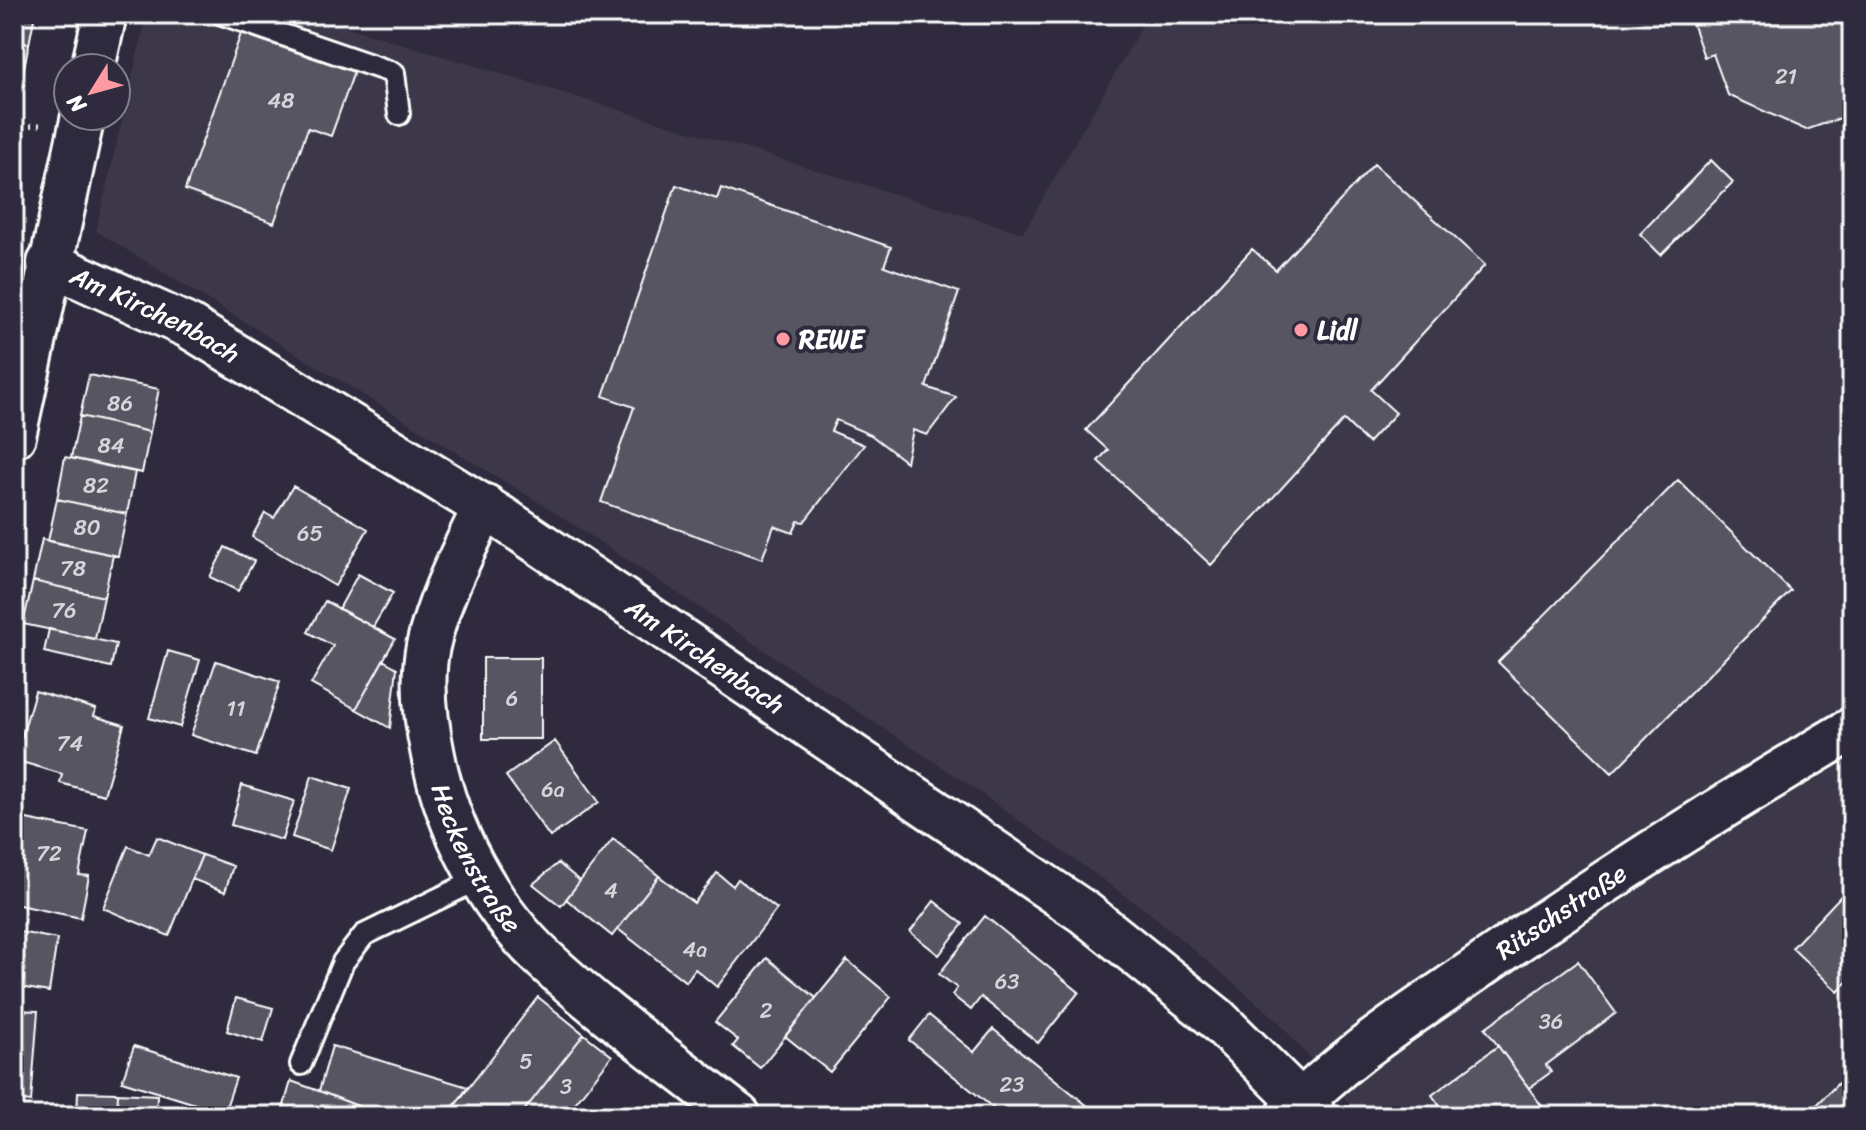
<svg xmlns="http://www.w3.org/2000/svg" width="1866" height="1130" font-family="Sriracha,sans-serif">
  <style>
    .built { fill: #3c3749 }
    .building { fill: #595564; stroke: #fff; stroke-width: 2 }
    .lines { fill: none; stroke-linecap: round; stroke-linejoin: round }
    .service-casing { stroke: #fff; stroke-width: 26 }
    .minor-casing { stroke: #fff; stroke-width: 48 }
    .path { stroke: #fff; stroke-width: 5; stroke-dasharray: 2 6; stroke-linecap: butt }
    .service { stroke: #2f2a3d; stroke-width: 20 }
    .minor { stroke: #2f2a3d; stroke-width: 42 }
    .poi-dot { fill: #ff9aa2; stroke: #2f2a3d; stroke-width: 3 }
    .labels { text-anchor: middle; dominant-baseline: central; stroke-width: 8; stroke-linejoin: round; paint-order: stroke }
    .number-label { font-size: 22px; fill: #d6d4d8 }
    .street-label { font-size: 26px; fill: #fff; stroke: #2f2a3d }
    .poi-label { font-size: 26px; font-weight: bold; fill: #fff; stroke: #2f2a3d; text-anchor: start }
  </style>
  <rect width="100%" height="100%" fill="#2f2a3d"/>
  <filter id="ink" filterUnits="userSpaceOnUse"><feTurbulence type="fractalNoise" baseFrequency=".0125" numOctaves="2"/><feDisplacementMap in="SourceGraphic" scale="16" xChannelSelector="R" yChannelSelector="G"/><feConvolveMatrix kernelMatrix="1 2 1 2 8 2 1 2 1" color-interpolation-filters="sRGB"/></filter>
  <g filter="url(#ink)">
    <!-- built -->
    <path class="built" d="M147 14H305L1023 233 1149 14H1852V1116H1360L1275 1018 1147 911 959 778 551 510 96 231Z"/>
    <!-- building -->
    <path class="building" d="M14 14H35L29 44 14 41Z
      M1689 14H1840L1852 47V114L1806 130 1728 95 1713 54 1704 57Z
      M242 31 354 72 331 136 308 128 274 223 185 190Z
      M14 41 29 44 20 86 14 85Z
      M1711 160 1733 182 1661 255 1640 234Z
      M1374 164 1485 265 1371 390 1396 413 1368 443 1344 420 1211 565 1098 461 1108 450 1086 430 1252 249 1276 270Z
      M676 185 717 199 721 188 891 247 884 266 959 292 926 387 956 397 927 435 913 430 906 462 871 435 836 420 831 431 864 445 804 522 798 521 793 533 774 526 762 559 601 502 634 407 603 396Z
      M89 375 159 389 150 432 80 416Z
      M80 416 150 432 142 473 71 458Z
      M65 457 135 472 127 514 57 499Z
      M1678 480 1791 591 1612 773 1498 662Z
      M293 486 368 529 335 586 252 537 265 513 274 518Z
      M57 499 127 514 118 556 48 541Z
      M42 539 113 555 104 597 33 581Z
      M225 547 254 561 238 591 210 577Z
      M358 574 393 593 373 627 339 609Z
      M33 581 104 597 95 639 23 624Z
      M325 601 395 639 356 709 311 684 333 646 308 632Z
      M49 629 116 644 111 667 44 652Z
      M168 651 200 660 180 727 149 718Z
      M483 658H541V739H483Z
      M383 660 397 668 390 728 356 709Z
      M216 661 280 682 256 756 191 735Z
      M35 691 96 709 94 716 124 725 104 795 60 783 62 774 15 760Z
      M555 741 599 802 550 837 506 776Z
      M312 776 351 789 331 850 292 837Z
      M242 785 294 801 282 840 231 825Z
      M16 817 88 831 79 875 89 876 81 918 14 904Z
      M157 837 202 855 169 936 103 908 128 846 149 855Z
      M613 839 659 876 612 936 566 899Z
      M202 855 233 866 225 892 192 879Z
      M558 863 580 881 561 906 533 884Z
      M717 873 733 886 738 879 777 909 717 987 695 969 686 982 618 929 659 876 694 903Z
      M1852 884V977L1838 992 1792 948Z
      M934 901 963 924 939 955 910 932Z
      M985 916 1079 992 1038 1043 981 997 971 1010 952 995 957 988 939 974Z
      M14 931 57 939 49 992 14 986Z
      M767 958 816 998 760 1068 733 1046 738 1040 715 1022Z
      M847 960 891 997 830 1072 785 1036Z
      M1578 961 1616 1013 1546 1065 1551 1072 1529 1088 1485 1028Z
      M538 997 584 1034 520 1116H455L450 1112Z
      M236 998 273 1008 263 1042 227 1031Z
      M14 1010 38 1011 31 1102 14 1100Z
      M929 1015 974 1052 993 1029 1100 1116H1003L909 1040Z
      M584 1034 612 1056 565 1116H520Z
      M134 1046 236 1078 224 1113 122 1081Z
      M332 1046 468 1087 447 1116H384L319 1091Z
      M1498 1046 1544 1109 1536 1116H1447L1432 1095Z
      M1852 1069V1116H1806Z
      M291 1081 319 1091 384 1116H281Z
      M78 1092 118 1093 117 1116H77Z
      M118 1093 157 1095 156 1116H117Z
      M926 1105 939 1116H916Z"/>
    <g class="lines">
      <defs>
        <path id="service" d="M222 14 394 73 399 114
          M301 1064 343 962 364 935 481 878"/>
        <g id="minor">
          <path d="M93 68 105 14"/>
          <path id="s1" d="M49 263 188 326 502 518 1085 913 1216 1018 1315 1116"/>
          <path d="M14 436 83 116"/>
          <path id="s2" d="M485 506C463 552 439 597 428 646 421 680 426 722 433 755 447 829 489 908 545 960 605 1016 675 1065 739 1116"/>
          <path id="s3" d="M1288 1116C1343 1056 1413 1013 1479 967 1600 883 1725 804 1852 729"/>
        </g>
      </defs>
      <!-- service casing -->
      <use href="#service" class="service-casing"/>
      <!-- minor casing -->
      <use href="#minor" class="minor-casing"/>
      <!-- path -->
      <path class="path" d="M14 126 40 125"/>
      <!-- service -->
      <use href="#service" class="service"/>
      <!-- minor -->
      <use href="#minor" class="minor"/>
    </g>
  </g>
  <!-- markers -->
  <g class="poi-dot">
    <circle cx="1301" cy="330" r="8"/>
    <circle cx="783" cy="339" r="8"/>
  </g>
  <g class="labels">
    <!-- number labels -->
    <g class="number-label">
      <text x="1786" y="76">21</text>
      <text x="281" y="100">48</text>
      <text x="120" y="403">86</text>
      <text x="111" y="445">84</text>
      <text x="96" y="485">82</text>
      <text x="87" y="527">80</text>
      <text x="310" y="533">65</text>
      <text x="73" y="568">78</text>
      <text x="64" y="610">76</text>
      <text x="512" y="698">6</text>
      <text x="236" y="708">11</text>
      <text x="70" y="743">74</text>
      <text x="553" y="789">6a</text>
      <text x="49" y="853">72</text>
      <text x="611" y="890">4</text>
      <text x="695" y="949">4a</text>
      <text x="1007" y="981">63</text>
      <text x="766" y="1010">2</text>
      <text x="1551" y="1021">36</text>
      <text x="526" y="1061">5</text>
      <text x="1012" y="1084">23</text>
      <text x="566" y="1086">3</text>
    </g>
    <!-- street labels -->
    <g class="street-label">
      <text stroke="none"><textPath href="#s1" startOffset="118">Am Kirchenbach</textPath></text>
      <text stroke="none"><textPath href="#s1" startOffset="766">Am Kirchenbach</textPath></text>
      <text stroke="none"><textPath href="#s2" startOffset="374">Heckenstraße</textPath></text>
      <text stroke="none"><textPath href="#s3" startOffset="342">Ritschstraße</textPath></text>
    </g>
    <!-- poi labels -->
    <g class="poi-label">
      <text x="1317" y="330">Lidl</text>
      <text x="799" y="339">REWE</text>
    </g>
  </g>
  <!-- margin -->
  <rect width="1866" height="1130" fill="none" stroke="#2f2a3d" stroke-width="48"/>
  <rect x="24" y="24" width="1818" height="1082" fill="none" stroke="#fff" stroke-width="3" filter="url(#ink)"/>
  <!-- north arrow -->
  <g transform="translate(92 92) rotate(233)"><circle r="38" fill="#2f2a3d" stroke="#827f8b" stroke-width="2"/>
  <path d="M0-6L14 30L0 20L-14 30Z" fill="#ff9aa2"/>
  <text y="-12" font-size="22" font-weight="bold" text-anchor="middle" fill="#ffffff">N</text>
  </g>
</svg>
